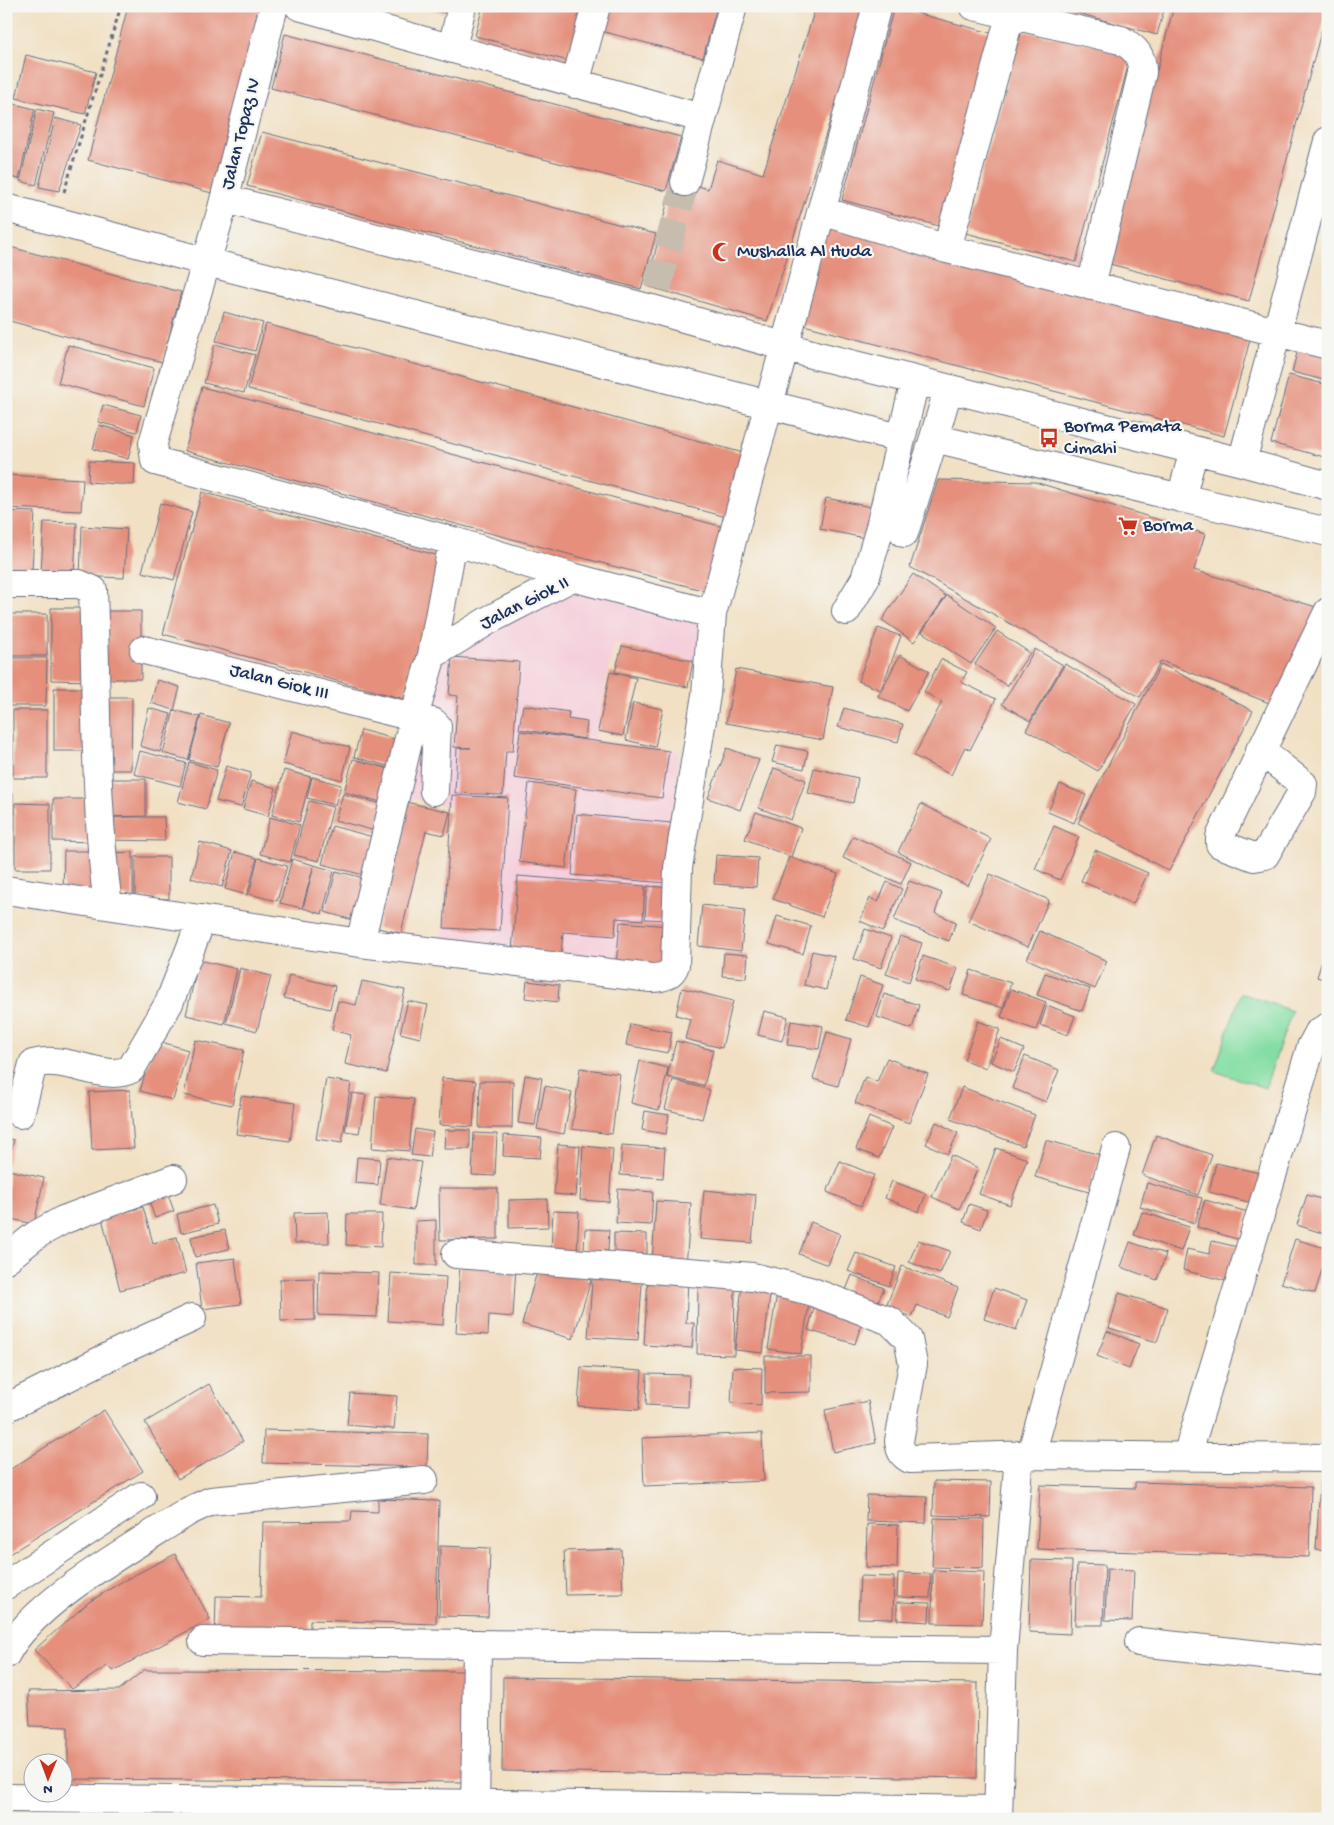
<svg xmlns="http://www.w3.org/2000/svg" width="1334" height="1825" font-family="'Gochi Hand',sans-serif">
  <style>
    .built { fill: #f5cfdb }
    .green { fill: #84dea3; stroke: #508680 }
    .building { fill: #e58f7b }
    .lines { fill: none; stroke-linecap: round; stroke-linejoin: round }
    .minor-tunnel { stroke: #c6bdaf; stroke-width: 28; stroke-dasharray: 28 14; stroke-linecap: butt }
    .minor-casing { stroke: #666d81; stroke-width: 30 }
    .path { stroke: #666d81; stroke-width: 3; stroke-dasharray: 4 4; stroke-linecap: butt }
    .minor { stroke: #fff; stroke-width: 28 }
    .labels { text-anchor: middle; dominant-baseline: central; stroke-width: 4.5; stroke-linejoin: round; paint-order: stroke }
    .street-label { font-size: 19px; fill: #1b2f5e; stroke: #f6f6f2 }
    .poi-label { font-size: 19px; fill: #1b2f5e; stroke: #f6f6f2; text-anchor: start }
  </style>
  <rect width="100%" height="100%" fill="#f6f6f2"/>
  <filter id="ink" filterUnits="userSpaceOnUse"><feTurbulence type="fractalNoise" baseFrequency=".02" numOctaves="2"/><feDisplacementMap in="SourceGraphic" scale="10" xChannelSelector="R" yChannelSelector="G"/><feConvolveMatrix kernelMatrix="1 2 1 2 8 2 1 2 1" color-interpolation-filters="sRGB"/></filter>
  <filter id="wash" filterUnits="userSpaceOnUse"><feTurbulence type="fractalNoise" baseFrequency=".0096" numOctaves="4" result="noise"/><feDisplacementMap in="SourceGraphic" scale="20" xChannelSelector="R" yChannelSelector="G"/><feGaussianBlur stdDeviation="1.12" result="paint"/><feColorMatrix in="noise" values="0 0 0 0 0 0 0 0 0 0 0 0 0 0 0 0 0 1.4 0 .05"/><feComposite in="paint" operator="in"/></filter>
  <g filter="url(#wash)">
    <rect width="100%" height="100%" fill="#f1e0c3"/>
    <!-- built -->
    <path class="built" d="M574 588 701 622 697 661 614 643 595 739 679 752 673 817 668 972 442 947 451 807 405 797 439 662Z"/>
    <!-- green -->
    <path class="green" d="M1241 993 1292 1011 1265 1088 1214 1071Z"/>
    <g id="blocks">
      <!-- building -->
      <path class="building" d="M128 6H261L212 193 88 160Z
        M421 6H446L445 13Z
        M483 6H587L572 62 475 36Z
        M608 6H717L703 58 601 31Z
        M816 6H854L865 10 767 321 647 286 673 179 708 189 717 160 763 174Z
        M1053 6H1165L1157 35Z
        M1174 6H1328L1249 301 1106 263Z
        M894 7 991 33 939 226 842 200Z
        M1022 31 1132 51 1076 262 966 233 1012 61Z
        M285 34 681 137 666 191 271 88Z
        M26 55 96 72 85 114 16 98Z
        M6 102 35 109 19 179 6 176Z
        M37 109 54 113 36 185 20 181Z
        M55 118 81 125 59 191 39 187Z
        M262 132 656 234 641 289 247 186Z
        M828 224 1251 336 1224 436 800 324Z
        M6 246 181 292 162 362 6 320Z
        M1327 305H1328V323L1323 322Z
        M224 312 263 323 255 351 216 341Z
        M266 324 751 455 734 519 248 389Z
        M215 344 255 355 244 393 204 383Z
        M68 345 154 368 144 406 58 383Z
        M1298 349 1328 356V381L1292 372Z
        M1289 375 1328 385V458L1271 443Z
        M202 387 731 529 713 593 185 451Z
        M103 405 141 415 137 432 98 422Z
        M99 425 134 435 128 459 93 449Z
        M89 461 135 463 134 485 88 482Z
        M6 475 83 479 81 511 6 508Z
        M938 480 1035 482 1205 534 1194 570 1326 610 1277 706 1161 661 1140 697 910 567Z
        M202 492 447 558 408 700 163 634Z
        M826 498 871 507 865 538 820 529Z
        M160 503 192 512 174 580 142 572Z
        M6 511 35 512 32 571 6 570Z
        M44 522 77 523 74 574 41 572Z
        M82 526 127 529 124 578 80 576Z
        M913 574 946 596 914 642 882 620Z
        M947 595 996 628 971 664 922 632Z
        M51 608H91V681L51 680Z
        M99 611H141V679H99Z
        M10 614H47V656H10Z
        M878 628 901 636 881 690 858 681Z
        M997 631 1030 653 1007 686 975 664Z
        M622 646 693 661 688 687 615 672Z
        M1035 649 1063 665 1030 721 1002 704Z
        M900 655 929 671 907 711 878 696Z
        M452 657 519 662 513 751H506L503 795 455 793 457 748H471L454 747 458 696 449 695Z
        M9 658H47L46 706H9Z
        M941 659 967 672 961 682 996 699 970 750 965 747 951 775 914 756 942 702 924 692Z
        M1065 664 1136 704 1098 771 1026 730Z
        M1161 664 1253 711 1169 871 1078 823Z
        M736 669 833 687 823 740 726 723Z
        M610 672 636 678 623 736 598 731Z
        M157 680 180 687 174 710 151 703Z
        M54 688H94V751H54Z
        M101 697H132L131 770H101Z
        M633 703 663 709 655 747 626 740Z
        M523 705 569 712 568 719 587 722 585 739 519 729Z
        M149 708 171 714 160 752 140 746Z
        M844 708 903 724 898 742 838 727Z
        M13 710H47V778H13Z
        M174 710 200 717 188 760 163 753Z
        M201 715 229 723 217 767 189 760Z
        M361 730 402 741 395 768 354 757Z
        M292 731 350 747 342 780 283 764Z
        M520 731 669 751 662 798 514 778Z
        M777 745 808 751 804 769 772 762Z
        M727 748 759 760 740 810 708 798Z
        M140 751 186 763 180 786 134 774Z
        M353 759 394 770 385 803 344 792Z
        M189 762 217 770 206 809 178 802Z
        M226 766 251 773 241 807 216 801Z
        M774 768 806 780 791 820 759 808Z
        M814 768 858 778 853 803 808 793Z
        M284 770 311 777 299 822 272 815Z
        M312 777 341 785 335 805 307 798Z
        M103 779H146V816L107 817H164L165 841 105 840Z
        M251 781 276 788 268 816 243 809Z
        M529 783 576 789 566 868 519 862Z
        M1060 784 1086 795 1074 823 1048 812Z
        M6 794H13V816H6Z
        M343 794 386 805 379 832 335 820Z
        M452 795 508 798 500 931 444 928Z
        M53 799H94L95 842 53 841Z
        M309 801 333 807 319 861 294 855Z
        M406 802 450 812 444 835 426 831 401 933 377 928Z
        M15 803 50 804V869H15Z
        M921 804 991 839 968 886 898 852Z
        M756 812 801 828 791 857 745 839Z
        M577 814 671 823 666 883 572 875Z
        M270 817 300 825 290 862 260 854Z
        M6 820H12V853H6Z
        M332 826 377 838 367 876 322 864Z
        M1054 826 1079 837 1060 880 1035 869Z
        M853 836 911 862 901 884 843 858Z
        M200 842 232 851 222 887 191 878Z
        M1095 850 1148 873 1133 904 1081 881Z
        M64 851H100V890H63Z
        M133 852V897L113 895 110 853Z
        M235 852 257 858 247 895 225 889Z
        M716 855 758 858 756 887 714 884Z
        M135 857H169V899L135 898Z
        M789 857 838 874 822 917 773 899Z
        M258 858 287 866 277 901 249 894Z
        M292 859 314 865 302 908 280 903Z
        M314 865 334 871 322 914 303 908Z
        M336 871 368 879 356 921 325 912Z
        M990 874 1049 900 1028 947 968 921Z
        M518 876 645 886 643 920 616 918 615 936 563 932 561 956 512 951Z
        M909 881 942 893 935 913 956 922 949 941 894 920Z
        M887 882 902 889 883 931 860 921 870 898 878 902Z
        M647 886 672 888 669 920 645 919Z
        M702 905 745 910 741 951 698 946Z
        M777 916 811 926 803 954 769 944Z
        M620 922 670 926 667 969 616 965Z
        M865 929 891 938 881 968 854 959Z
        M1040 931 1107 961 1095 989 1027 959Z
        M900 936 922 943 909 982 886 974Z
        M1327 945H1328V981L1317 977Z
        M812 951 834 956 826 990 804 985Z
        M724 953 748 955 746 978 722 976Z
        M923 956 958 968 950 991 915 979Z
        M199 960 237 969 224 1024 186 1015Z
        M240 968 271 976 257 1031 226 1023Z
        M971 970 1011 983 1003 1008 963 995Z
        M1045 973 1090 989 1082 1011 1037 995Z
        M289 975 335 986 330 1009 284 998Z
        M860 977 883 985 869 1027 846 1020Z
        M362 981 405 990 386 1073 345 1064 351 1035 332 1030 338 1001 356 1005Z
        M527 981 559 985 558 1002 525 998Z
        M682 988 733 1001 722 1048 685 1039 690 1019 676 1015Z
        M1011 989 1046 1002 1036 1030 1001 1017Z
        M884 994 919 1005 912 1029 877 1017Z
        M408 1001 428 1005 420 1038 400 1033Z
        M1047 1005 1075 1016 1068 1035 1040 1025Z
        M764 1011 788 1017 782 1041 758 1035Z
        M791 1021 823 1026 819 1049 787 1045Z
        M978 1021 1000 1029 986 1068 964 1060Z
        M630 1024 672 1032 668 1053 626 1045Z
        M827 1032 851 1039 838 1086 813 1079Z
        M1001 1039 1024 1049 1014 1072 991 1062Z
        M155 1040 188 1050 173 1100 140 1091Z
        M195 1040 244 1050 232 1105 184 1095Z
        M676 1041 713 1050 704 1086 667 1077Z
        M1025 1056 1059 1070 1046 1102 1012 1088Z
        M887 1058 928 1074 909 1123 855 1103 865 1077 877 1082Z
        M640 1061 668 1068 659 1110 631 1103Z
        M580 1068 620 1074 612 1134 572 1129Z
        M525 1075 542 1078 535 1125 518 1123Z
        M442 1078 476 1081 473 1127 439 1125Z
        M326 1079 351 1083 342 1143 316 1139Z
        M673 1080 710 1090 702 1119 665 1109Z
        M480 1081H513L512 1128H479Z
        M545 1086 572 1092 564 1134 537 1129Z
        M962 1087 1035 1115 1023 1146 950 1119Z
        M130 1090 134 1148 92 1150 89 1092Z
        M352 1093 366 1095 359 1133 345 1131Z
        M241 1096 295 1103 290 1141 236 1134Z
        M376 1096 414 1099 409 1151 372 1148Z
        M645 1111 669 1115 666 1134 642 1130Z
        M869 1117 892 1127 879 1158 856 1149Z
        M936 1122 958 1133 948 1154 926 1144Z
        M415 1129 433 1132 429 1157 411 1155Z
        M445 1130H470V1149H444Z
        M474 1133 497 1134 495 1176 472 1175Z
        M504 1135 542 1138 540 1158 503 1156Z
        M1156 1135 1212 1155 1198 1195 1142 1175Z
        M6 1138 14 1140 7 1164H6Z
        M1046 1140 1100 1155 1089 1192 1035 1177Z
        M558 1144 580 1146 576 1196 554 1194Z
        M622 1145 665 1148 663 1178 620 1175Z
        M583 1146 613 1149 609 1202 580 1200Z
        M996 1148 1027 1159 1010 1205 979 1194Z
        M951 1155 978 1168 959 1209 932 1197Z
        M357 1157 380 1159 378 1185 355 1183Z
        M387 1157 421 1162 413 1210 380 1205Z
        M840 1161 874 1175 861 1206 827 1192Z
        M1216 1163 1264 1174 1256 1204 1209 1192Z
        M8 1170 44 1178 34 1224 6 1218Z
        M892 1181 926 1194 919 1212 885 1198Z
        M1147 1183 1202 1198 1195 1223 1140 1207Z
        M439 1188H498V1239L440 1240Z
        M618 1189 653 1192 651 1225 616 1223Z
        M704 1190 756 1195 752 1243 700 1239Z
        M167 1192 174 1211 155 1218 148 1199Z
        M1307 1195 1328 1201V1225L1325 1234 1297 1225Z
        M547 1199 548 1227 509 1228V1200Z
        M1205 1200 1248 1212 1240 1240 1197 1227Z
        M656 1201 691 1203 686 1266 652 1263Z
        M969 1204 987 1210 981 1229 963 1222Z
        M213 1205 218 1224 181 1233 177 1214Z
        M143 1207 153 1243 177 1237 186 1273 120 1290 102 1218Z
        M553 1211 579 1212 577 1252 551 1250Z
        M328 1212 329 1243H295L294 1213Z
        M1142 1212 1189 1227 1181 1251 1134 1235Z
        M347 1214H382L381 1247 346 1245Z
        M436 1220V1265H416V1221Z
        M811 1222 840 1234 828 1265 799 1254Z
        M585 1229 609 1230 608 1251 584 1250Z
        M225 1230 229 1249 195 1257 191 1237Z
        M614 1233 647 1234V1254L614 1252Z
        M1295 1239 1328 1249 1315 1293 1281 1283Z
        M918 1240 950 1251 940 1274 909 1262Z
        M1212 1241 1238 1247 1230 1282 1183 1270 1187 1249 1209 1254Z
        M1130 1242 1166 1254 1157 1280 1121 1267Z
        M856 1253 896 1267 889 1286 848 1271Z
        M235 1258 241 1304 202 1309 196 1263Z
        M460 1262 516 1266 513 1317 489 1315 488 1335 456 1333Z
        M539 1265 591 1280 573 1339 522 1324Z
        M902 1266 958 1288 947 1317 917 1305 912 1317 886 1307Z
        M593 1267 643 1270 638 1340 588 1337Z
        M319 1271 379 1273 377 1317 318 1315Z
        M391 1273 446 1277 443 1325 388 1321Z
        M852 1275 884 1288 875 1308 844 1295Z
        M314 1278 315 1320 281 1321 280 1279Z
        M648 1278 688 1280 686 1323H694L692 1348 644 1345Z
        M742 1285 771 1287 763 1353 735 1350Z
        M698 1286H735L734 1355 697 1354Z
        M994 1288 1027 1300 1016 1330 984 1319Z
        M777 1293 810 1297 801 1354 768 1349Z
        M1119 1293 1168 1308 1157 1342 1109 1328Z
        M816 1301 864 1315 855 1344 808 1330Z
        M1107 1331 1139 1344 1129 1369 1097 1356Z
        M765 1356H811V1392L765 1393Z
        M581 1367 642 1371 639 1410 578 1406Z
        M733 1367 762 1368 761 1405 731 1403Z
        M647 1374 689 1375 688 1407 646 1405Z
        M209 1384 243 1441 178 1479 145 1422Z
        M350 1393 397 1396 394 1429 347 1425Z
        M868 1401 876 1443 833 1452 825 1410Z
        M104 1410 143 1471 6 1556V1472Z
        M264 1430 428 1434 427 1467 263 1463Z
        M762 1433 764 1481 644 1486 642 1438Z
        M934 1481 991 1482 990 1517 933 1515Z
        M1135 1482 1311 1487 1309 1557 1037 1549 1040 1485 1135 1488Z
        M1320 1483 1328 1484V1551L1316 1550Z
        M867 1495 927 1497 926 1523 866 1521Z
        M378 1499 439 1501 436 1624 310 1620V1633L215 1636 216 1596 261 1597 263 1522 351 1521 352 1511 378 1512Z
        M934 1518 984 1519 983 1568 932 1567Z
        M867 1524 898 1525 897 1568 866 1567Z
        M440 1546 490 1548 488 1617 439 1616Z
        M621 1549 623 1594 566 1595 564 1551Z
        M175 1554 210 1619 113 1671 107 1666 72 1689 34 1650 89 1602 123 1581Z
        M1031 1560 1072 1561 1070 1634 1029 1632Z
        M1077 1564 1105 1565 1103 1625H1075Z
        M1107 1569 1134 1570 1132 1621 1105 1620Z
        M933 1570 984 1572 982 1624 932 1623Z
        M898 1573 931 1574 930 1598 897 1597Z
        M860 1576 894 1577 893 1619 858 1618Z
        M897 1602 930 1603 929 1622 897 1620Z
        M144 1670 467 1671 466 1782 68 1779V1727L30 1726 28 1691 119 1690Z
        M503 1677 978 1683 977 1778 502 1771Z"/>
    </g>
  </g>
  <g filter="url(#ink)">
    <use href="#blocks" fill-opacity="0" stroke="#666d81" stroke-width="1"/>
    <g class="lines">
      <!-- minor-tunnel -->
      <path class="minor-tunnel" d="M657 289 685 182"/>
      <defs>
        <path id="minor" d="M274 6 221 212 153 443 155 461 453 541 572 577
          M299 6 701 118
          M974 6 1121 40C1135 48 1143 56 1142 73L1091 286
          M452 48 462 6
          M575 84 596 6
          M685 182 733 6
          M225 199 652 309 815 355 1242 462 1328 486
          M6 208 207 262 900 438
          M822 211 947 249 1328 345
          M947 249 1010 16
          M948 390 934 438 1181 498 1194 450
          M1242 462 1328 141
          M1181 498 1328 532
          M904 533 934 438
          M6 584H79L93 590C97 695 94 801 108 905
          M846 611 865 579 879 531 915 381
          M144 650 433 722 437 726 434 791
          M432 655 453 541
          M1260 750 1303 784 1302 792 1265 855 1254 857 1220 844V837L1328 612
          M6 890 360 943 651 978C662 978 672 975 675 965L678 868 706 695 712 614 877 6
          M360 943 414 717 432 655 489 620 572 577 712 614
          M20 1114 33 1064C67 1054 104 1083 131 1069L169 1003 202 919
          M456 1254 753 1277 810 1291 890 1321 908 1339 913 1364 899 1441C900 1450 902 1455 910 1459L1031 1455 1328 1458
          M6 1259 36 1235 63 1220 173 1179
          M6 1408 126 1348 192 1318
          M1031 1455 1116 1148
          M1187 1456 1311 1047 1319 1032 1328 1027
          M6 1585 141 1496
          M203 1641 1003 1650
          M1139 1642 1328 1662
          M6 1654C34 1600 137 1545 189 1511L211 1501 424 1480
          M6 1798 998 1810
          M475 1819 477 1644
          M998 1819 1003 1650 1019 1455"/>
      </defs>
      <!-- minor casing -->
      <use href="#minor" class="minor-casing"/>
      <!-- path -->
      <path class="path" d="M64 192 121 6"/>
      <!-- minor -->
      <use href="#minor" class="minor"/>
    </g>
  </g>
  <!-- icons -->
  <defs>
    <symbol id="mosque-bare" viewBox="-9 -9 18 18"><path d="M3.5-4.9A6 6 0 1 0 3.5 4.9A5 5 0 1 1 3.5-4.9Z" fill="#c8321e" stroke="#f6f6f2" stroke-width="2.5" paint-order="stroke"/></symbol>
    <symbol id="bus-bare" viewBox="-9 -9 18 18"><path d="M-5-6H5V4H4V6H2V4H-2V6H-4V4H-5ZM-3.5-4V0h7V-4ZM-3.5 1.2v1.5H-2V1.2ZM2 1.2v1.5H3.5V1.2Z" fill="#c8321e" stroke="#f6f6f2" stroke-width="2.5" paint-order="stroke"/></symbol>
    <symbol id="supermarket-bare" viewBox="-9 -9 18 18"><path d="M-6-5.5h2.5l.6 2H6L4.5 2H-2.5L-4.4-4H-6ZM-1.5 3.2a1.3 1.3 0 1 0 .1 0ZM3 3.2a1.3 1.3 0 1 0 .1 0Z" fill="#c8321e" stroke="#f6f6f2" stroke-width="2.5" paint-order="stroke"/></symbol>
  </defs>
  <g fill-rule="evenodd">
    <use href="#mosque-bare" x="708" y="238" width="28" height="28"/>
    <use href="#bus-bare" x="1035" y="424" width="28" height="28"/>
    <use href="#supermarket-bare" x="1114" y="512" width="28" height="28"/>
  </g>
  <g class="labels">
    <!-- street labels -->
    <g class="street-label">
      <text transform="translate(242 134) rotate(-76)">Jalan Topaz IV</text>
      <text transform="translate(525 604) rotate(-27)">Jalan Giok II</text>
      <text transform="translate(279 683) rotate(14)">Jalan Giok III</text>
    </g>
    <!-- poi labels -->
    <g class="poi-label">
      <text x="737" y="252">Mushalla Al Huda</text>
      <text x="1064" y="427">Borma Pemata<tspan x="1064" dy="22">Cimahi</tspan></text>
      <text x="1143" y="526">Borma</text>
    </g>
  </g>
  <!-- margin -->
  <rect width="1334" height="1825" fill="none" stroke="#f6f6f2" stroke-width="25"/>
  <!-- north arrow -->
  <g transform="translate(48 1778) rotate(181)"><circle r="24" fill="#f6f6f2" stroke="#9ea6b7"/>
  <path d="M0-4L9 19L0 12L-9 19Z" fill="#c8321e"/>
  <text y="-8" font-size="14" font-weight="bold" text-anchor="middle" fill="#1b2f5e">N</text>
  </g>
</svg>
